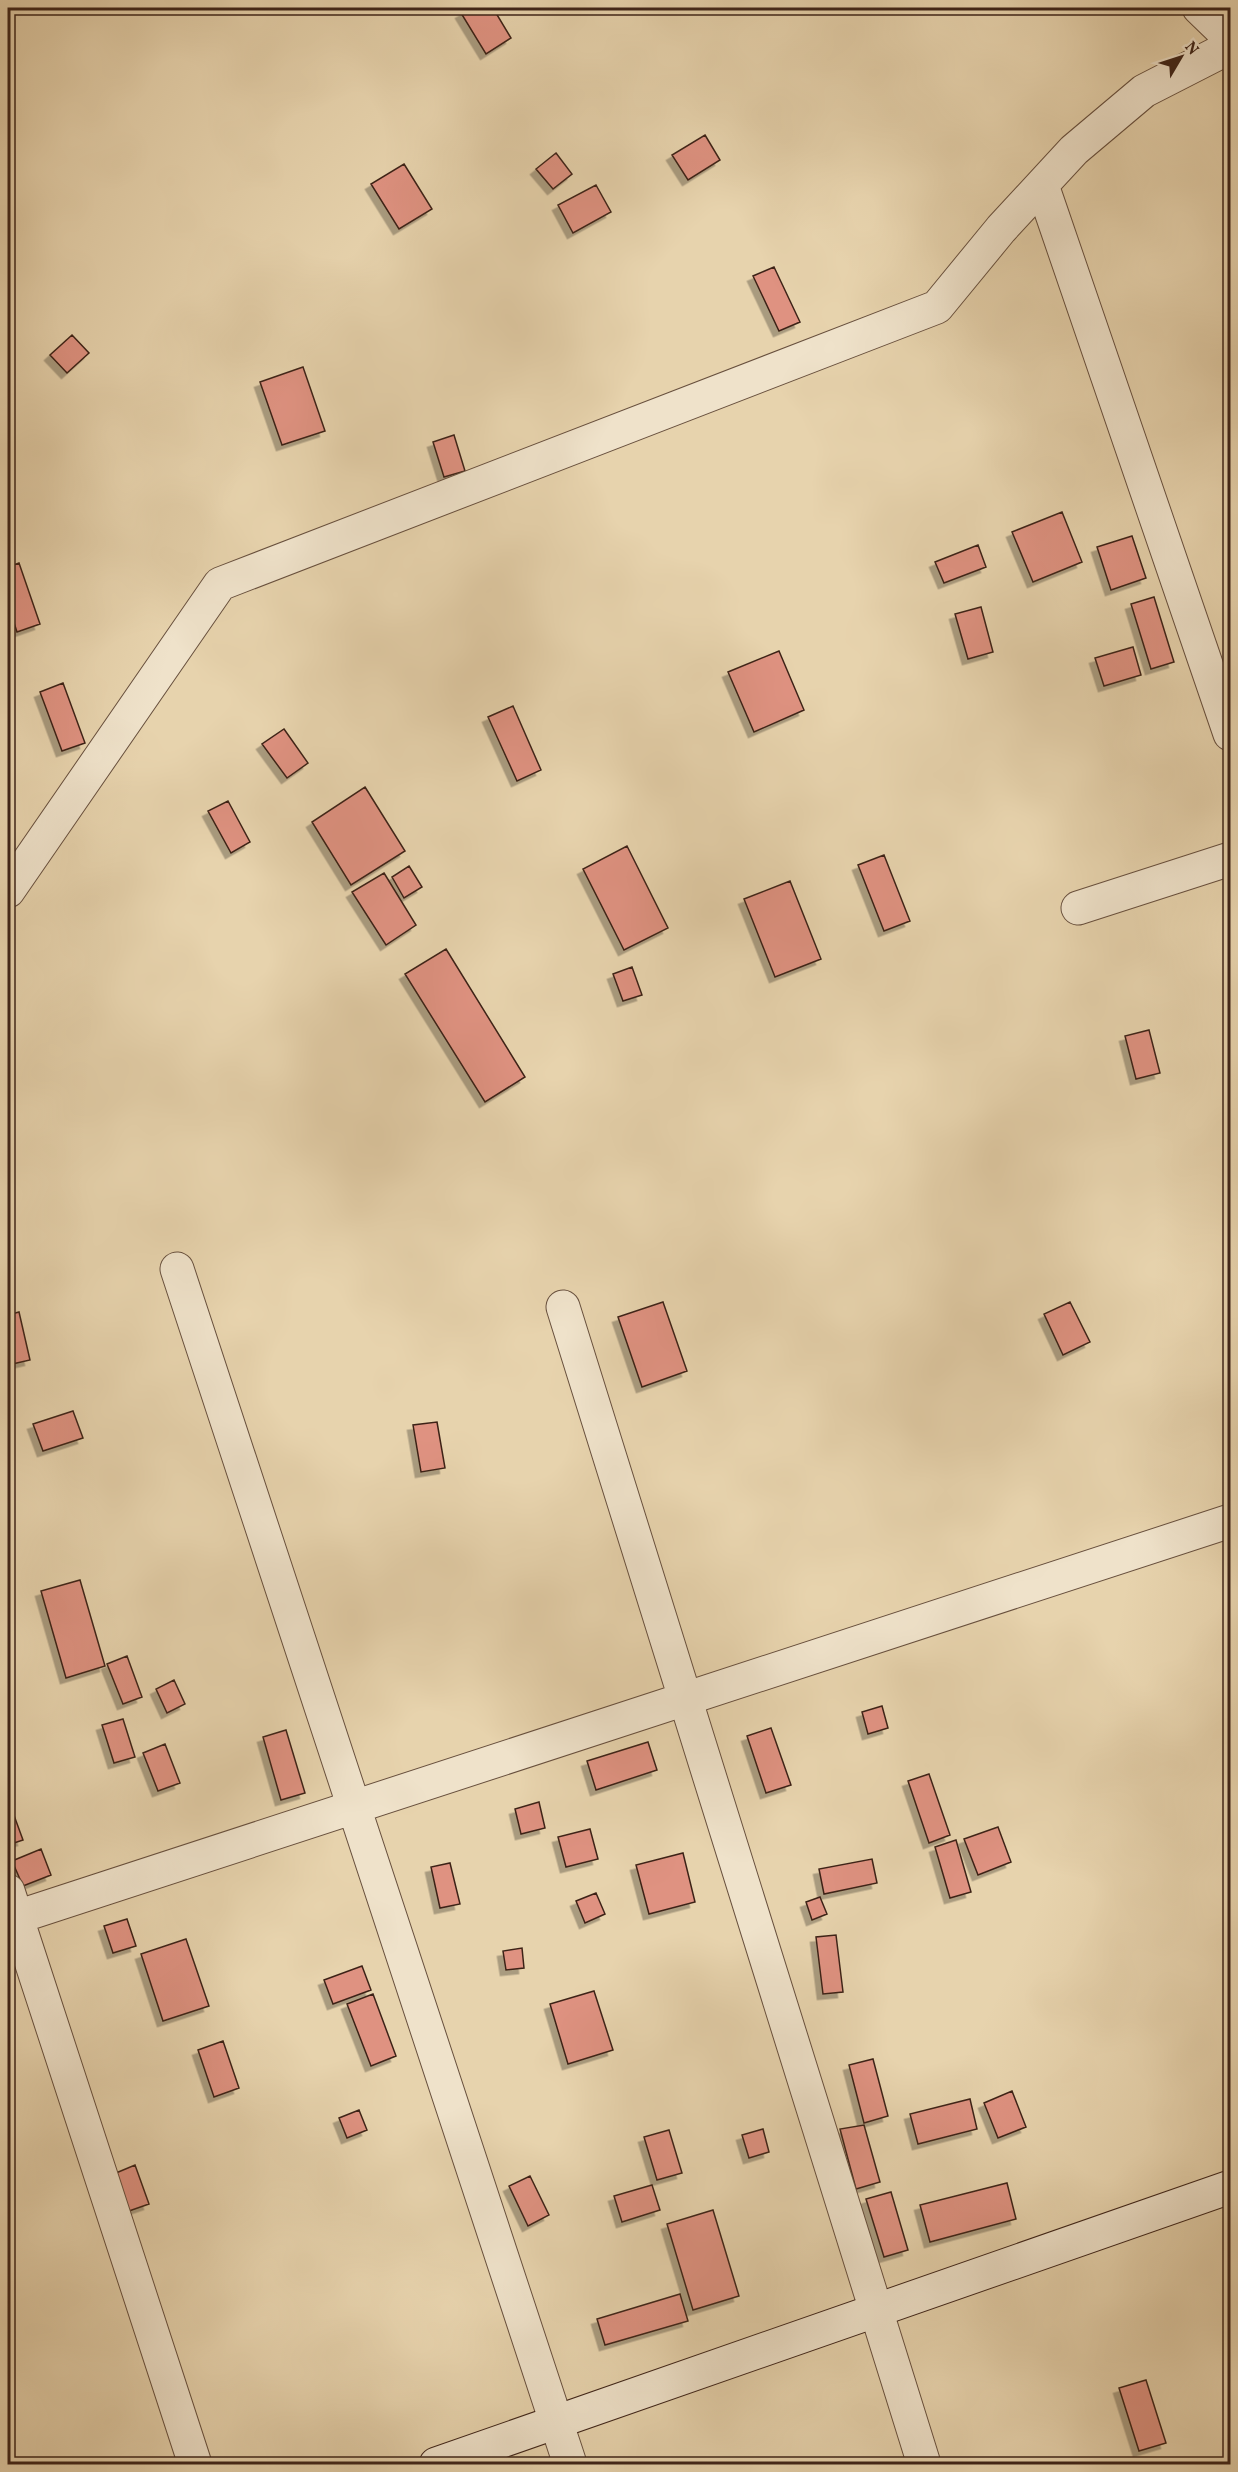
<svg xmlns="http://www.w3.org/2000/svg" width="1238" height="2472" font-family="Vollkorn,serif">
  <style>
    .building { fill: #df9281; stroke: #3e2419; stroke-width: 1.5; filter: url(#shadow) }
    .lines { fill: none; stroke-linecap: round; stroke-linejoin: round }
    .street-casing { stroke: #68503e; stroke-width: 35 }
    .secondary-casing { stroke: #3e2419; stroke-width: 35 }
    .street { stroke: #efe2ca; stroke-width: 33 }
    .secondary { stroke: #efe2ca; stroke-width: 33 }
  </style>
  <defs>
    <filter id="shadow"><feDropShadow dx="-5.5" dy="5.5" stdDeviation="0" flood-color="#0004"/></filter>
  </defs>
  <rect width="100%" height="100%" fill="#e7d3ad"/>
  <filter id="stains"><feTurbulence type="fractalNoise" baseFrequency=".00333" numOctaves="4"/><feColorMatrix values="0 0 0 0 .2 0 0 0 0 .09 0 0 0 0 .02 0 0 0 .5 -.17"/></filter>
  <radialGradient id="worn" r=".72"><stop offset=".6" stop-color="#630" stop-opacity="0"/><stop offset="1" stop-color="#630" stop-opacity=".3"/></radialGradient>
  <!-- building -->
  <path class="building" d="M470 8H493L511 38 486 54 461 13Z
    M705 135 720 160 688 180 672 155Z
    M556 153 572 174 553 189 536 169Z
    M404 164 432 209 399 229 371 184Z
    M596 185 611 212 573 233 558 205Z
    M774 267 800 322 779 331 753 276Z
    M72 335 89 353 67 373 50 355Z
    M303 367 325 431 282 445 260 382Z
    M454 435 465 471 444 477 433 442Z
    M1062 512 1082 562 1033 582 1012 532Z
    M1132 536 1146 578 1111 590 1097 547Z
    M978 545 986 567 944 583 935 562Z
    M19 563 40 624 17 632 8 604V567Z
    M1154 597 1174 662 1151 669 1131 604Z
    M981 607 993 652 968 659 955 614Z
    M1133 647 1141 675 1104 686 1095 658Z
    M779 651 804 710 754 732 728 672Z
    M63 683 85 743 62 751 40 692Z
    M513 706 541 770 517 781 488 717Z
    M284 729 308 763 287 778 262 744Z
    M365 787 405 851 351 885 312 822Z
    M228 801 250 842 231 853 208 811Z
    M627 846 668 928 624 950 583 869Z
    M884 855 910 921 884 931 858 865Z
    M409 866 422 887 404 898 392 877Z
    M384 873 416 925 386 945 352 892Z
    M790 881 821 959 775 977 744 899Z
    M446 949 525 1077 485 1102 405 974Z
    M632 967 642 995 623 1001 613 974Z
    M1149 1030 1160 1073 1136 1079 1125 1036Z
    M663 1302 687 1371 642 1387 618 1317Z
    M1070 1302 1090 1342 1063 1355 1044 1314Z
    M19 1312 30 1360 8 1365V1315Z
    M73 1411 83 1438 43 1451 33 1424Z
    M437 1422 445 1468 421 1472 413 1425Z
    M80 1580 105 1666 66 1678 41 1591Z
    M127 1656 142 1697 123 1704 107 1664Z
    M174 1680 185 1704 167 1713 156 1689Z
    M882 1706 888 1728 868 1734 862 1712Z
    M123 1719 135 1757 114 1763 102 1725Z
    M771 1728 791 1785 766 1793 747 1736Z
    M286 1730 305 1793 281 1800 263 1737Z
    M648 1742 657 1770 596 1790 587 1761Z
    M165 1744 180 1783 158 1791 143 1753Z
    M929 1774 950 1835 929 1843 908 1781Z
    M8 1799 23 1840 8 1845Z
    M539 1802 545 1828 521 1834 515 1809Z
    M998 1827 1011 1862 978 1875 964 1839Z
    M590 1829 598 1859 566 1867 558 1837Z
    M956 1840 971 1892 950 1898 935 1847Z
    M41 1849 51 1875 23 1886 12 1861Z
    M683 1853 695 1902 649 1914 636 1865Z
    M872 1859 877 1883 824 1894 819 1869Z
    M450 1863 460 1904 440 1908 431 1867Z
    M596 1893 605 1914 585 1923 576 1901Z
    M820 1897 827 1914 812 1920 806 1902Z
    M127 1919 136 1946 113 1953 104 1926Z
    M836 1935 843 1992 823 1994 816 1937Z
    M186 1939 209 2006 163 2021 141 1954Z
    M522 1948 524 1968 506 1970 503 1951Z
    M362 1966 371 1990 333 2004 324 1980Z
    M594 1991 613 2050 568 2064 550 2004Z
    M373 1994 396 2056 371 2066 347 2004Z
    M223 2041 239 2088 214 2097 198 2050Z
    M873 2059 888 2116 864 2123 849 2065Z
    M1012 2091 1026 2127 998 2138 984 2103Z
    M970 2099 977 2129 918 2144 910 2114Z
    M359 2110 367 2130 347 2138 339 2118Z
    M864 2125 880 2182 856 2189 840 2129Z
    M763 2129 769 2152 749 2158 742 2135Z
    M669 2130 682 2173 657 2180 644 2137Z
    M135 2165 149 2204 129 2211 116 2173Z
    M530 2176 549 2215 528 2226 509 2186Z
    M1007 2183 1016 2219 930 2242 920 2205Z
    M652 2185 660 2210 622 2222 614 2196Z
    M891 2192 908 2250 884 2257 866 2199Z
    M713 2210 739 2296 693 2310 667 2224Z
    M680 2294 688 2321 605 2345 597 2319Z
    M1146 2380 1166 2443 1139 2451 1119 2388Z"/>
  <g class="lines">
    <defs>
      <path id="street" d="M1199 8 1230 38
        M1042 185 1230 734
        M8 891 220 584 937 307 1001 229 1074 150 1144 91 1230 47
        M1078 908 1230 859
        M177 1269 570 2464
        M563 1307 924 2464
        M8 1891 195 2464
        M8 1920 1230 1521"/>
      <path id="secondary" d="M436 2464 1230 2187"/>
    </defs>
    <!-- street casing -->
    <use href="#street" class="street-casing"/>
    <!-- secondary casing -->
    <use href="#secondary" class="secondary-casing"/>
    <!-- street -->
    <use href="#street" class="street"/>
    <!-- secondary -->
    <use href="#secondary" class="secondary"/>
  </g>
  <!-- margin -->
  <rect width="1238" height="2472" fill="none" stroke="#e7d3ad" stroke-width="30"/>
  <rect x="9" y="9" width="1220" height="2454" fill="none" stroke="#3e2419" stroke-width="3"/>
  <rect x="15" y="15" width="1208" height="2442" fill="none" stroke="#3e2419" stroke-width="1.5"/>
  <!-- north arrow -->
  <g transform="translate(1181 57) rotate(51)" stroke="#efe2ca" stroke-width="4.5" paint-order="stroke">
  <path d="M0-4.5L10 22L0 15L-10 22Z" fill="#3e2419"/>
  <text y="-9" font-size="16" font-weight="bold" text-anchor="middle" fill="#3e2419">N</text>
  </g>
  <rect width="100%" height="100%" filter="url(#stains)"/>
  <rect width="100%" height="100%" fill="url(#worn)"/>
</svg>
